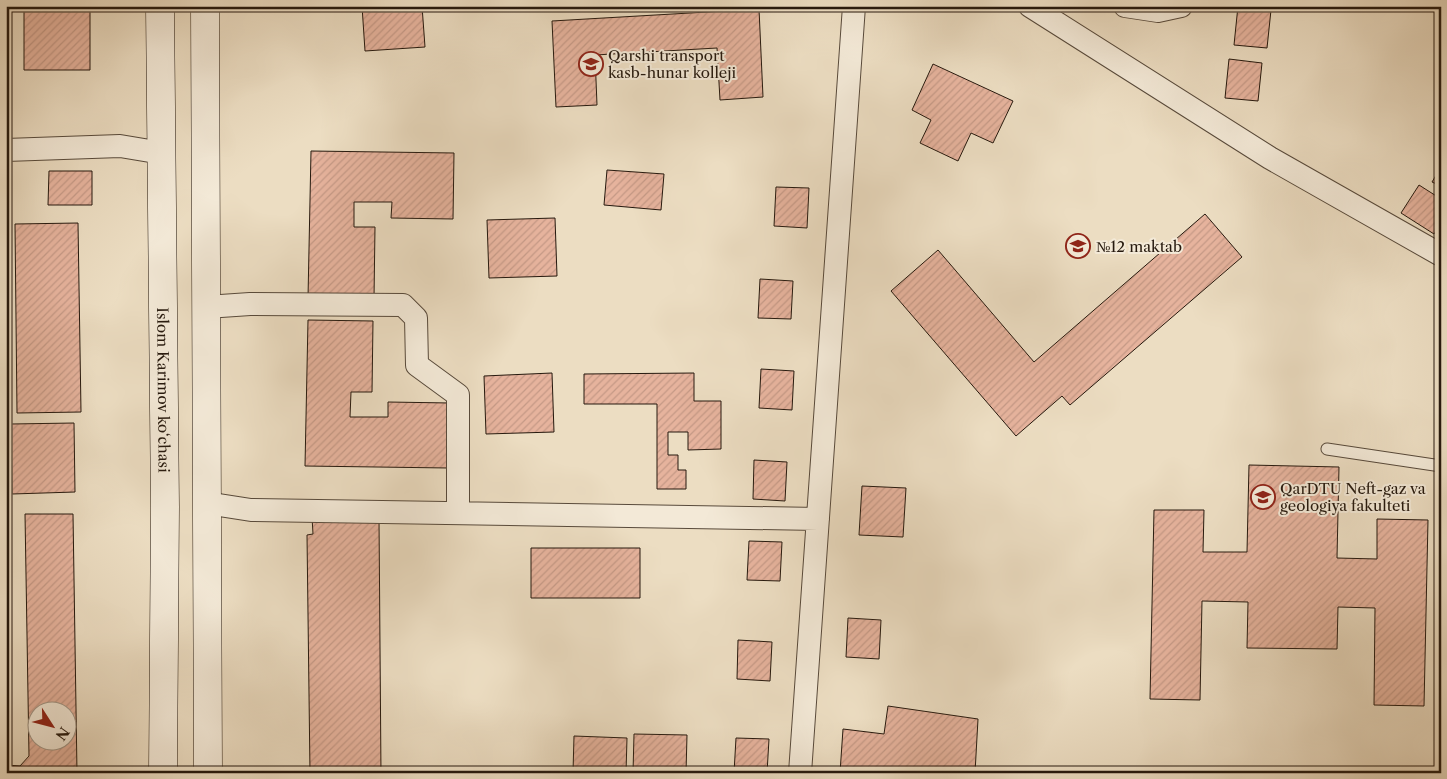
<svg xmlns="http://www.w3.org/2000/svg" width="1447" height="779" font-family="'Libre Caslon Text',serif">
  <style>
    .building { fill: url(#building-hatch); stroke: #26190e; fill-rule: evenodd }
    .lines { fill: none; stroke-linecap: round; stroke-linejoin: round }
    .lane-casing { stroke: #584a3b; stroke-width: 13 }
    .street-casing { stroke: #584a3b; stroke-width: 24 }
    .secondary-casing { stroke: #26190e; stroke-width: 29 }
    .lane { stroke: #f3e9d7; stroke-width: 11 }
    .street { stroke: #f3e9d7; stroke-width: 22 }
    .secondary { stroke: #f3e9d7; stroke-width: 28 }
    .labels { text-anchor: middle; dominant-baseline: central; stroke-width: 4; stroke-linejoin: round; paint-order: stroke }
    .poi-label { font-size: 15px; fill: #26190e; stroke: #f3e9d7; text-anchor: start }
    .street-label { font-size: 15px; fill: #26190e; stroke: #f3e9d7 }
  </style>
  <defs>
    <pattern id="building-hatch" width="6" height="6" patternUnits="userSpaceOnUse" patternTransform="scale(1.25)"><rect width="6" height="6" fill="#e6b39d"/><path d="M-1 1l2-2M0 6l6-6M5 7l2-2" fill="none" stroke="#c59986"/></pattern>
  </defs>
  <rect width="100%" height="100%" fill="#ecddc2"/>
  <filter id="stains"><feTurbulence type="fractalNoise" baseFrequency=".004" numOctaves="4"/><feColorMatrix values="0 0 0 0 .2 0 0 0 0 .09 0 0 0 0 .02 0 0 0 .5 -.17"/></filter>
  <radialGradient id="worn" r=".72"><stop offset=".6" stop-color="#630" stop-opacity="0"/><stop offset="1" stop-color="#630" stop-opacity=".3"/></radialGradient>
  <!-- building -->
  <path class="building" d="M40 6H90V70H24V9H40Z
    M362 6H422L425 47 365 51Z
    M1238 6 1271 10 1267 48 1234 45Z
    M759 9 763 97 720 100 717 48 595 55 597 105 556 107 552 21Z
    M1229 59 1262 63 1258 101 1225 98Z
    M933 64 1013 101 993 143 971 133 958 161 920 143 931 120 912 110Z
    M311 151 454 153 453 219 391 218 392 202H354V227H375L374 299 308 298Z
    M1441 167V186L1432 182Z
    M607 170 664 174 661 210 604 205Z
    M49 171H92V205H48Z
    M1419 185 1441 199V224L1434 234 1401 213Z
    M776 187 809 188 807 228 774 226Z
    M1205 214 1242 257 1070 405 1062 396 1016 436 891 291 938 250 1034 362Z
    M555 218 557 276 489 278 487 220Z
    M78 223 81 412 17 413 15 224Z
    M760 279 793 281 791 319 758 318Z
    M308 320 373 321 372 392H351L350 417H388V402L450 403 448 468 305 466Z
    M761 369 794 371 792 410 759 408Z
    M552 373 554 432 486 434 484 376Z
    M694 373V401H721V449L688 450V432H668V455H678V470H686V489H657V404H584V374Z
    M74 423 75 492 12 494 11 424Z
    M754 460 787 462 785 501 753 499Z
    M1249 465 1339 467 1337 558 1377 559V519L1428 520 1424 706 1374 705 1375 608 1338 607 1337 649 1247 648 1248 602 1202 601 1200 700 1150 699 1154 510H1204L1203 552H1247Z
    M862 486 906 488 903 537 859 535Z
    M25 514H73L77 773H6V765L20 766 29 756ZM38 712H68V742H38Z
    M312 517 379 518 381 773H310L307 535 313 534Z
    M749 541 782 542 780 581 747 580Z
    M531 548H640V598H531Z
    M848 618 881 620 879 659 846 657Z
    M738 640 772 642 770 681 737 679Z
    M888 706 978 719 975 773H840L843 729 884 734Z
    M634 734 687 735 686 773H633Z
    M574 736 627 738 626 773H573Z
    M736 738 769 739 767 773H734Z"/>
  <g class="lines">
    <defs>
      <path id="lane" d="M1327 449 1441 466"/>
      <path id="street" d="M1030 6 1270 158 1441 255
        M1125 6 1158 11 1181 6
        M6 150 120 146 162 153
        M206 307 250 304 403 305 416 318 417 365 458 395V513
        M206 503 251 510 818 519
        M800 773 854 6"/>
      <g id="secondary">
        <path id="s1" d="M160 6 165 507 163 773"/>
        <path d="M205 6 208 773"/>
      </g>
    </defs>
    <!-- lane casing -->
    <use href="#lane" class="lane-casing"/>
    <!-- street casing -->
    <use href="#street" class="street-casing"/>
    <!-- secondary casing -->
    <use href="#secondary" class="secondary-casing"/>
    <!-- lane -->
    <use href="#lane" class="lane"/>
    <!-- street -->
    <use href="#street" class="street"/>
    <!-- secondary -->
    <use href="#secondary" class="secondary"/>
  </g>
  <!-- icons -->
  <defs>
    <symbol id="university-ring" viewBox="-11 -11 22 22"><circle r="9.5" fill="#f3e9d7" stroke="#8f2418" stroke-width="1.5"/><path d="M0-5L7-2L0 1L-7-2ZM-4 1L0 2.5L4 1V4Q0 6-4 4Z" fill="#8f2418"/></symbol>
    <symbol id="school-ring" viewBox="-11 -11 22 22"><circle r="9.5" fill="#f3e9d7" stroke="#8f2418" stroke-width="1.5"/><path d="M0-5L7-2L0 1L-7-2ZM-4 1L0 2.5L4 1V4Q0 6-4 4Z" fill="#8f2418"/></symbol>
  </defs>
  <g fill-rule="evenodd">
    <use href="#university-ring" x="577" y="50" width="28" height="28"/>
    <use href="#school-ring" x="1064" y="232" width="28" height="28"/>
    <use href="#university-ring" x="1249" y="483" width="28" height="28"/>
  </g>
  <g class="labels">
    <!-- poi labels -->
    <g class="poi-label">
      <text x="608" y="55">Qarshi transport<tspan x="608" dy="17">kasb-hunar kolleji</tspan></text>
      <text x="1096" y="246">№12 maktab</text>
      <text x="1280" y="488">QarDTU Neft-gaz va<tspan x="1280" dy="17">geologiya fakulteti</tspan></text>
    </g>
    <!-- street labels -->
    <g class="street-label">
      <text stroke="none"><textPath href="#s1" startOffset="384">Islom Karimov ko‘chasi</textPath></text>
    </g>
  </g>
  <!-- margin -->
  <rect width="1447" height="779" fill="none" stroke="#ecddc2" stroke-width="25"/>
  <rect x="8" y="8" width="1432" height="764" fill="none" stroke="#26190e" stroke-width="2.5"/>
  <rect x="12" y="12" width="1422" height="754" fill="none" stroke="#26190e"/>
  <!-- north arrow -->
  <g transform="translate(52 726) rotate(126)"><circle r="24" fill="#f3e9d7" stroke="#a19687"/>
  <path d="M0-4L9 19L0 12L-9 19Z" fill="#8f2418"/>
  <text y="-8" font-size="14" font-weight="bold" text-anchor="middle" fill="#26190e">N</text>
  </g>
  <rect width="100%" height="100%" filter="url(#stains)"/>
  <rect width="100%" height="100%" fill="url(#worn)"/>
</svg>
